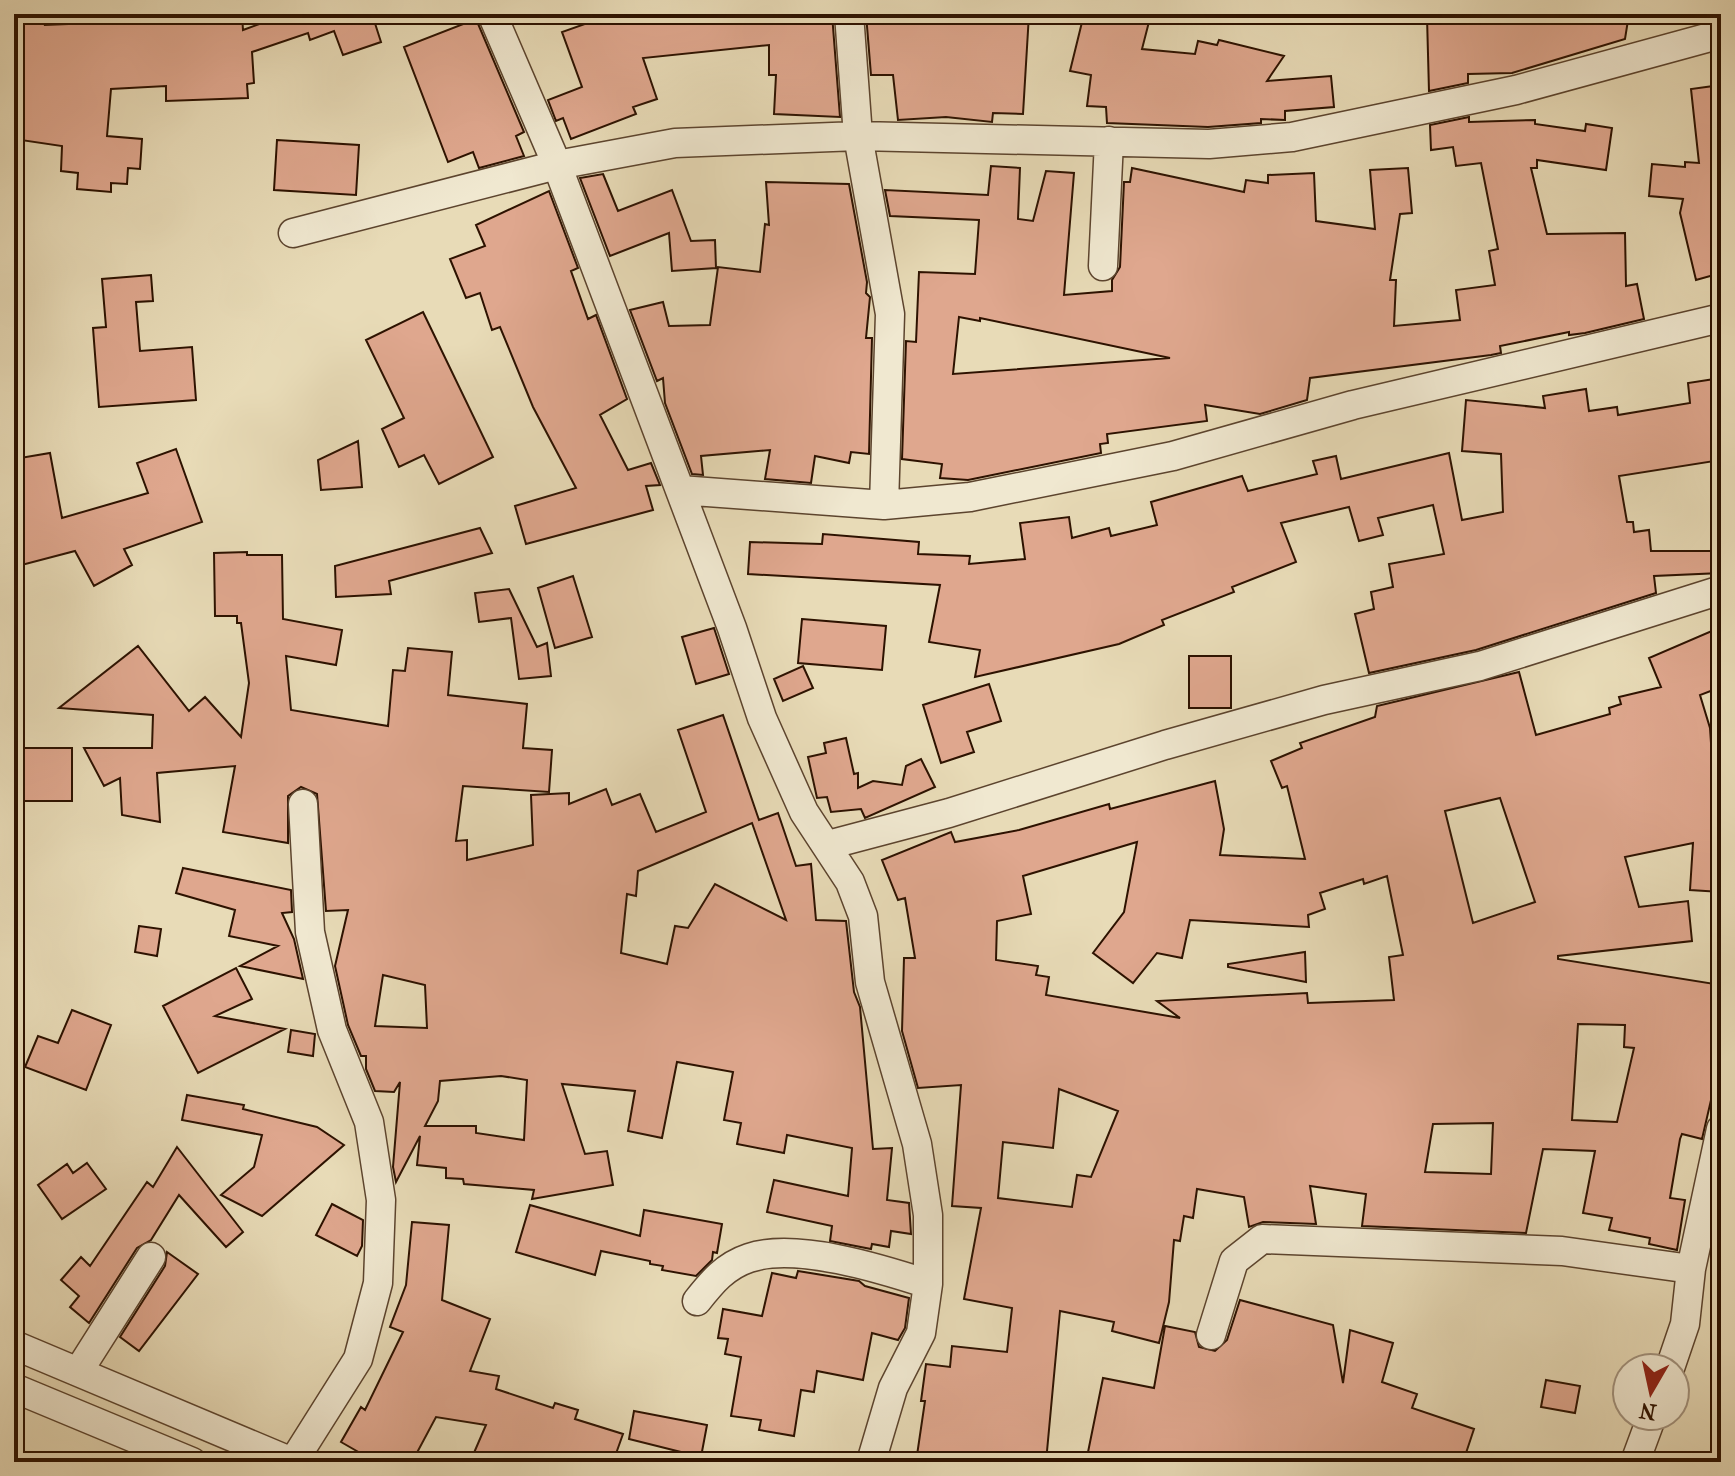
<svg xmlns="http://www.w3.org/2000/svg" width="1735" height="1476" font-family="'IM FELL French Canon',serif">
  <style>
    .building { fill: #dfa78e; stroke: #2d1200; stroke-width: 2; fill-rule: evenodd }
    .lines { fill: none; stroke-linecap: round; stroke-linejoin: round }
    .minor-casing { stroke: #5c442e; stroke-width: 31 }
    .minor { stroke: #f0e8d0; stroke-width: 28 }
  </style>
  <rect width="100%" height="100%" fill="#e8dbb7"/>
  <filter id="stains"><feTurbulence type="fractalNoise" baseFrequency=".0025" numOctaves="4"/><feColorMatrix values="0 0 0 0 .2 0 0 0 0 .09 0 0 0 0 .02 0 0 0 .5 -.17"/></filter>
  <radialGradient id="worn" r=".72"><stop offset=".6" stop-color="#630" stop-opacity="0"/><stop offset="1" stop-color="#630" stop-opacity=".3"/></radialGradient>
  <!-- building -->
  <path class="building" d="M14 14H47L45 25 167 20V14H242L243 30 287 14H372L381 42 343 55 334 31 310 40 308 33 252 52 254 83 247 84 248 98 166 101V86L111 89 107 136 142 139 140 169 128 168 127 184 111 183V192L77 189 78 173 61 171 62 146 14 139Z
    M613 14H832L840 117 774 114 776 75H769V45L643 58 657 99 633 107 636 114 571 139 563 118 556 121 548 100 582 87 562 32Z
    M866 14H1029L1023 114 993 113 992 122 946 117 898 120 893 75H871Z
    M1084 14H1151L1142 49 1195 54 1198 41 1217 45 1219 40 1284 56 1267 81 1331 76 1334 107 1285 111V120L1261 119V123L1208 127 1107 123 1106 107 1087 106 1091 75 1070 71Z
    M1506 14H1629L1625 39 1512 73 1468 74V83L1429 91 1427 17Z
    M476 19 524 132 516 136 524 156 479 168 473 152 448 162 404 47Z
    M1721 85V220H1718L1717 228 1721 227V273L1696 280 1680 213 1683 199 1649 196 1652 164 1685 167V162L1699 163 1691 89Z
    M1469 117V122L1535 120V124L1585 131 1586 124 1612 128 1606 170 1537 160V168H1531L1547 234 1625 233 1626 286 1637 284 1644 319 1585 333 1569 335V332L1500 346 1501 353 1491 355 1310 378 1307 400 1260 414 1205 405 1207 421 1107 434 1108 443 1100 444 1101 453 968 480 940 478 942 464 902 459 906 341 916 342 919 272 975 274 979 220 890 216 885 190 988 195 991 166 1020 168 1018 219 1033 221 1046 171 1074 173 1064 295 1112 291V280L1120 267 1124 182H1130L1132 168 1244 192 1246 180 1268 183V175L1314 173 1316 221 1375 229 1370 170 1408 168 1412 213 1400 214 1390 280H1396L1394 326 1460 320 1456 290 1495 285 1489 251 1498 249 1481 163 1456 166 1453 147 1431 150 1430 125ZM959 317 980 321V318L1170 358 953 374Z
    M277 140 359 145 356 195 274 190Z
    M603 174 618 211 672 190 691 241 715 240 716 268 672 271 669 233 610 256 580 178Z
    M766 182 849 184 867 282 866 293 870 297 866 338H872L869 454 851 452 849 463 815 456 811 483 765 479 770 450 701 456 703 475 692 474 665 403 663 378 657 381 630 310 663 302 669 326 710 325 718 267 760 272 765 224 769 225Z
    M549 191 578 268 571 271 588 319 596 315 627 399 600 415 628 470 651 463 660 485 646 486 653 510 526 544 515 506 576 488 533 407 500 327 492 330 480 293 466 298 450 259 485 246 476 225Z
    M151 275 153 301 136 302 140 351 192 347 196 400 99 407 93 328 106 327 102 279Z
    M423 312 493 457 439 484 424 455 399 467 382 429 404 418 366 340Z
    M1721 378V460L1619 476 1627 522H1633L1634 532 1649 530 1651 551H1721V573L1654 576 1656 593 1476 650 1369 673 1355 614 1374 609 1371 592 1393 587 1389 564 1444 554 1433 505 1378 518 1383 535 1359 541 1349 507 1281 523 1296 562 1232 587 1234 592 1162 620 1164 625 1119 644 975 677 980 650 929 642 940 585 748 574 750 542 822 544 823 534 919 542 918 554 970 556 969 564 1025 559 1020 523 1069 517 1072 538 1109 528 1111 536 1157 525 1151 502 1242 476 1248 491 1317 474 1313 461 1336 456 1341 479 1449 453 1462 520 1503 512 1501 454 1462 451 1466 400 1545 408 1543 396 1586 389 1589 411 1617 407 1618 415 1690 403 1688 383Z
    M358 441 362 487 321 490 318 460Z
    M176 449 202 522 124 549 132 565 94 586 75 551 14 567V459L50 453 62 518 148 493 137 463Z
    M480 528 492 553 389 581 391 594 336 597 335 566Z
    M247 552V555H282L283 619 342 630 336 665 286 656 291 710 388 726 393 670 405 671 408 648 452 652 448 695 527 704 523 748 552 750 549 792 463 786 456 841 467 840V860L533 845 531 795 569 793V804L606 789 612 805 640 794 656 832 706 812 678 730 723 715 759 820 778 813 796 866 811 864 816 920 846 921 854 992 860 1007 873 1149 892 1148 887 1200 909 1203 911 1234 891 1231 889 1247 872 1244 871 1249 830 1241 832 1226 767 1212 774 1180 848 1196 852 1148 787 1135 784 1153 737 1144 741 1123 724 1120 733 1072 677 1062 662 1138 628 1131 635 1091 562 1084 585 1154 607 1151 613 1185 532 1199 534 1190 464 1184 463 1179 446 1178V1168L417 1165 420 1136 396 1182 393 1167 400 1082 394 1092 375 1091 366 1069V1056H361L348 1025 335 966 348 910 326 911 317 794 301 787 288 796V843L223 832 235 766 157 773 160 822 122 815 120 778 104 786 84 748H152L153 715 59 708 138 646 189 711 205 697 241 737 249 683 241 623H237V616H215L214 553ZM752 823 786 920 715 884 688 928 675 926 667 964 621 953 627 894 636 896 638 871ZM383 975 425 985 427 1028 375 1026ZM501 1076 527 1080 524 1140 476 1133V1126H425L438 1101 440 1081Z
    M573 576 592 637 555 648 538 588Z
    M509 589 537 647 547 643 551 676 519 679 511 618 479 622 475 593Z
    M802 619 886 626 882 670 798 663Z
    M1721 627V687L1700 695 1710 728 1721 892 1690 890 1693 843 1625 857 1639 907 1688 901 1692 941 1558 956V959L1721 985V1057L1702 1139 1682 1134 1680 1139 1670 1198 1685 1200 1677 1250 1649 1244 1650 1238 1609 1230 1612 1218 1583 1213 1595 1151 1543 1149 1526 1233 1362 1226 1366 1194 1310 1186 1316 1224 1263 1222 1249 1227 1244 1197 1197 1189 1193 1218 1184 1216 1180 1241 1174 1240 1169 1302 1159 1343 1112 1331 1114 1322 1060 1311 1046 1462H916L925 1401H921L926 1364 950 1367 952 1346 1007 1352 1012 1308 964 1299 981 1208 952 1206 961 1085 918 1088 902 1031 904 958H915L905 898 898 900 882 860 951 832 955 842 1019 830 1109 804 1110 809 1215 781 1224 829 1220 855 1305 859 1287 786 1282 788 1271 761 1302 748 1300 743 1375 717 1377 706 1519 672 1536 735 1610 714 1609 708 1621 704 1619 697 1661 687 1649 658ZM1500 798 1535 902 1473 923 1445 811ZM1137 842 1124 912 1093 953 1133 983 1157 953 1182 958 1190 920 1309 927 1308 915 1325 909 1320 893 1363 879 1364 884 1387 876 1403 955 1389 957 1394 1000 1308 1003 1307 993 1157 1001 1180 1018 1046 995 1049 977 1036 975 1038 966 996 960 997 921 1031 914 1023 876ZM1578 1024 1625 1025 1624 1047 1634 1048 1617 1122 1572 1120ZM1059 1089 1118 1111 1091 1177 1077 1175 1072 1207 998 1198 1003 1142 1053 1148ZM1493 1123 1491 1174 1425 1172 1433 1124Z
    M714 628 729 674 696 684 682 637Z
    M1189 656H1231V708H1189Z
    M803 666 813 688 783 701 774 679Z
    M989 684 1001 721 967 732 974 752 941 763 923 705Z
    M846 738 854 774 858 773V788L873 781 902 785 906 766 921 759 935 787 865 818 861 809 831 812 827 797 817 798 808 757 826 753 824 743Z
    M14 748H72V801H14Z
    M183 868 291 890 292 912 282 913 294 939 303 979 240 966 278 946 229 936 235 910 176 893Z
    M139 926 161 929 157 956 135 952Z
    M1305 952 1306 982 1228 967V964Z
    M236 968 252 999 215 1016 285 1029 198 1073 163 1006Z
    M72 1010 111 1025 86 1090 25 1067 38 1036 58 1043Z
    M291 1030 315 1034 313 1056 288 1052Z
    M187 1095 244 1105 243 1109 317 1127 344 1145 262 1216 221 1195 254 1167 262 1135 182 1120Z
    M177 1147 243 1232 226 1247 179 1195 151 1240 137 1248 89 1323 70 1307 79 1296 61 1280 81 1257 90 1266 147 1182 153 1187Z
    M87 1163 106 1189 62 1219 38 1185 67 1164 73 1173Z
    M332 1204 363 1220 362 1246 357 1256 316 1235Z
    M530 1205 640 1236 644 1210 722 1224 717 1253 713 1252 712 1260 696 1276 662 1270 663 1266 650 1264V1261L601 1251 595 1275 516 1252Z
    M412 1222 449 1225 442 1300 490 1319 470 1371 499 1376 496 1389 553 1408 555 1403 578 1410 575 1419 623 1434 613 1462H470L486 1425 436 1417 412 1462H376L341 1442 361 1407 365 1410 403 1332 390 1327 406 1285Z
    M167 1252 198 1274 139 1351 120 1337 165 1266Z
    M798 1271 859 1281 865 1286 909 1298 905 1328 898 1340 872 1333 863 1380 817 1371 814 1392 801 1390 794 1436 759 1430 761 1420 731 1416 741 1357 725 1354 728 1339 718 1338 723 1309 762 1316 772 1273 796 1278Z
    M1240 1300 1333 1325 1343 1383 1350 1330 1393 1343 1382 1382 1417 1394 1412 1408 1474 1429 1463 1462H1086L1103 1378 1154 1388 1165 1326 1195 1332 1199 1347 1215 1351 1227 1340Z
    M1546 1380 1580 1386 1575 1413 1541 1407Z
    M634 1411 707 1425 701 1457 629 1439Z"/>
  <g class="lines">
    <defs>
      <path id="minor" d="M492 14 557 165 732 628 762 718 804 812 850 882 863 916 870 982 917 1144 928 1215V1284L921 1333 893 1388 871 1462
        M849 14 858 136 890 314 884 505
        M293 233 557 165 675 143 858 136 1209 144 1292 137 1516 90 1721 34
        M1103 266 1109 141
        M680 490 884 505 970 497 1173 456 1353 405 1721 318
        M828 845 949 813 1165 745 1324 700 1480 666 1721 590
        M697 1301C712 1282 725 1266 749 1258 796 1242 882 1269 928 1284
        M1211 1335 1234 1261 1262 1239 1562 1251 1691 1269
        M14 1345 292 1462
        M1670 1368 1685 1324 1691 1269 1721 1129
        M78 1372 151 1257
        M14 1388 192 1462
        M293 1462 358 1359 378 1283 381 1200 369 1122 332 1030 310 932 303 804
        M1635 1462 1652 1416"/>
    </defs>
    <!-- minor casing -->
    <use href="#minor" class="minor-casing"/>
    <!-- minor -->
    <use href="#minor" class="minor"/>
  </g>
  <!-- margin -->
  <rect width="1735" height="1476" fill="none" stroke="#e8dbb7" stroke-width="48"/>
  <rect x="16" y="16" width="1703" height="1444" fill="none" stroke="#2d1200" stroke-width="4"/>
  <rect x="24" y="24" width="1687" height="1428" fill="none" stroke="#2d1200" stroke-width="2"/>
  <!-- north arrow -->
  <g transform="translate(1651 1392) rotate(189)"><circle r="38" fill="#f0e8d0" stroke="#a2927d" stroke-width="2"/>
  <path d="M0-6L14 30L0 20L-14 30Z" fill="#8f2418"/>
  <text y="-12" font-size="22" font-weight="bold" text-anchor="middle" fill="#2d1200">N</text>
  </g>
  <rect width="100%" height="100%" filter="url(#stains)"/>
  <rect width="100%" height="100%" fill="url(#worn)"/>
</svg>
